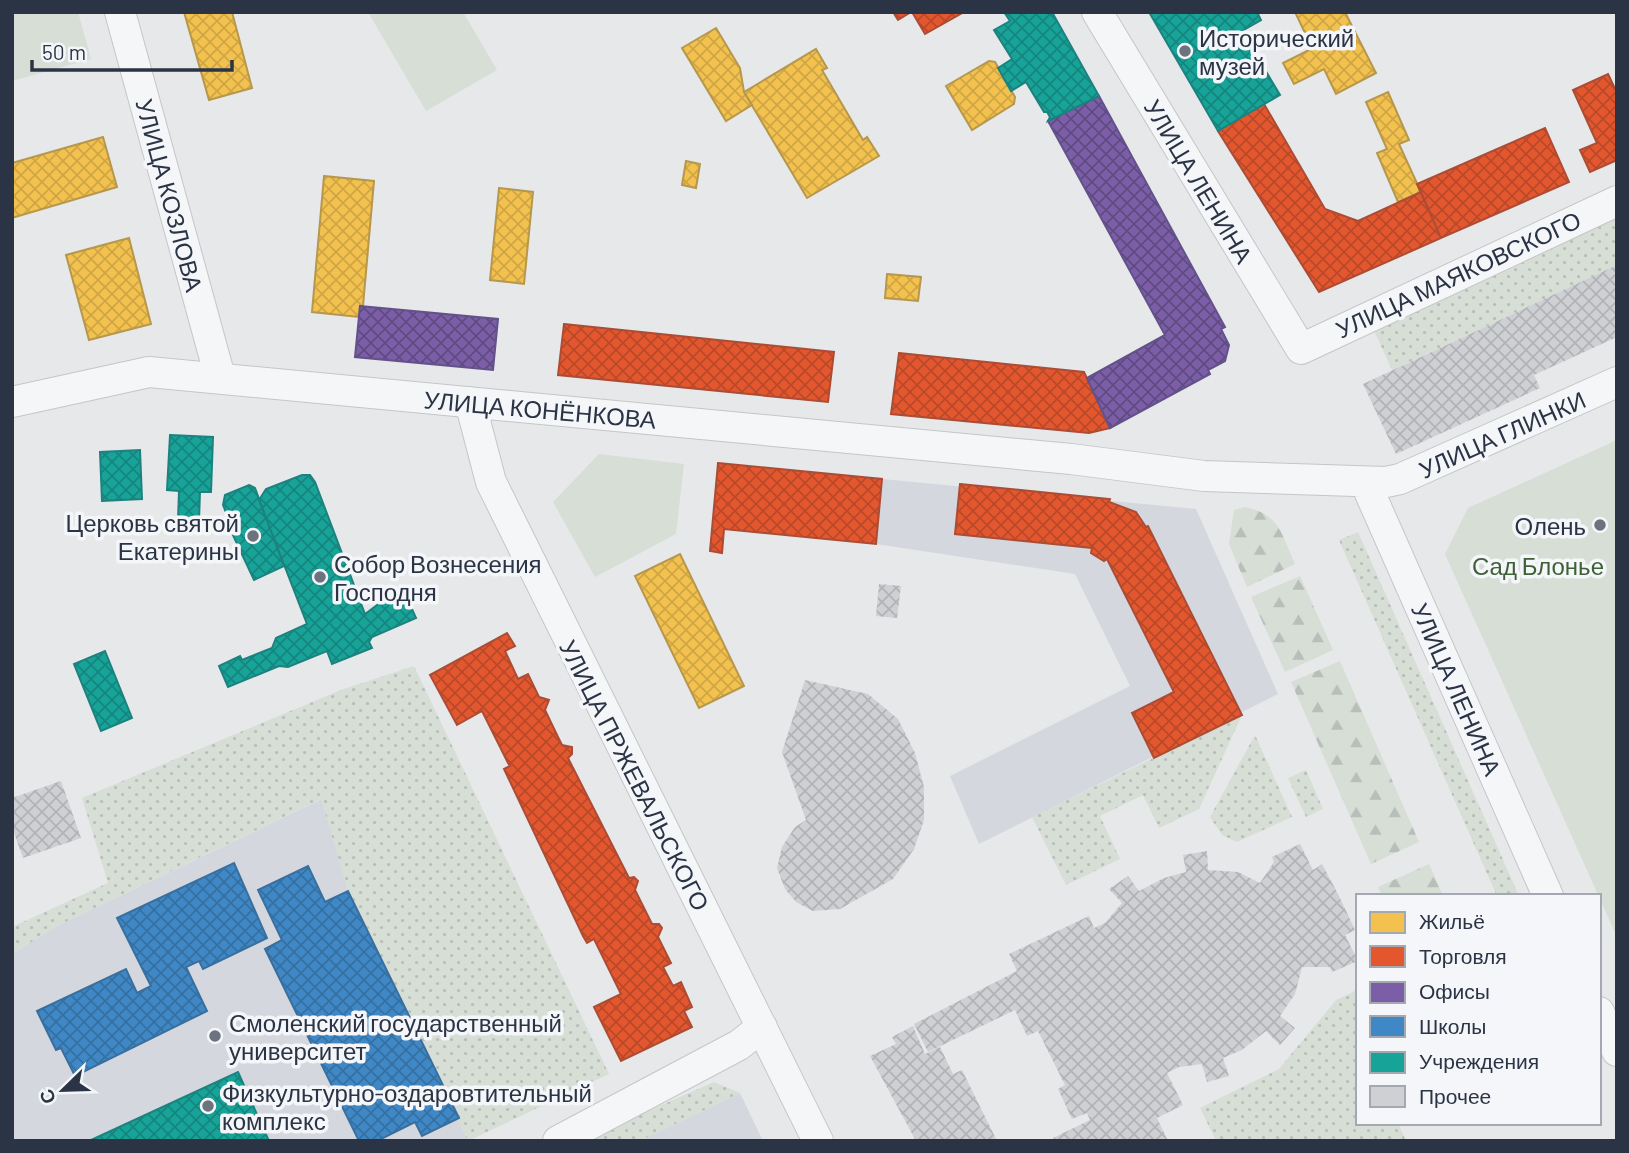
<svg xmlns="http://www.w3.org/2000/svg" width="1629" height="1153" font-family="Barlow,sans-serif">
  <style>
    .built { fill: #d4d7dd }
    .grass { fill: url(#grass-dots) }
    .forest { fill: url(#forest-firs) }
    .park { fill: #d6ded6 }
    .homes { fill: url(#homes-cross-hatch); stroke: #b6974b; stroke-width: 2 }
    .shops { fill: url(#shops-cross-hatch); stroke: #ac4c35; stroke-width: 2 }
    .offices { fill: url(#offices-cross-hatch); stroke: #63518a; stroke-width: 2 }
    .schools { fill: url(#schools-cross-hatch); stroke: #396f9f; stroke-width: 2 }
    .public { fill: url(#public-cross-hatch); stroke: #1d827f; stroke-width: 2 }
    .building { fill: url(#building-cross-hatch) }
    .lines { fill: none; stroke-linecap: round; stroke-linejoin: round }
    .street-casing { stroke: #c4c6c8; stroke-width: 32 }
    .street { stroke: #f5f6f7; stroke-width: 30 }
    .poi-dot { fill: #6c737f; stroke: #f4f6f9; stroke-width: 2.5 }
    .labels { text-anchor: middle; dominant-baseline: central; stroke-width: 7; stroke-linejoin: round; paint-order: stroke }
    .poi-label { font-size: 24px; fill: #2b3445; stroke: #f4f6f9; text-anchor: start }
    .street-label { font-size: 24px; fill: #2b3445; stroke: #f4f6f9 }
    .park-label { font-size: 24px; fill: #3f6138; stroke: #f4f6f9 }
  </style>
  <defs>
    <pattern id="grass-dots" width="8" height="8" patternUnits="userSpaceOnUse" patternTransform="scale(1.75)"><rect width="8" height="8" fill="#d6ded6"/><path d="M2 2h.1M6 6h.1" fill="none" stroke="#b8bfb9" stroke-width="1.8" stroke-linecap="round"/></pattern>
    <pattern id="forest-firs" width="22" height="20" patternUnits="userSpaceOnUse" patternTransform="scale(1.75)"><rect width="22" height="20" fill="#d6ded6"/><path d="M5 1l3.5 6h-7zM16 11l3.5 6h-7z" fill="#b8bfb9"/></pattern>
    <pattern id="homes-cross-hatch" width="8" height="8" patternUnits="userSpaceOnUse" patternTransform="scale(1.75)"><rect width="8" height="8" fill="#f2c14e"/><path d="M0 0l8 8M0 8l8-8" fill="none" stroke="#d0a645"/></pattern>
    <pattern id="shops-cross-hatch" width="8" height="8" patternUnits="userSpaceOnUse" patternTransform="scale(1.75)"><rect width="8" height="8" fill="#e4572e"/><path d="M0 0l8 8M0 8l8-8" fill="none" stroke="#b94929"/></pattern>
    <pattern id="offices-cross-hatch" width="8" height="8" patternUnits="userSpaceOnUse" patternTransform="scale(1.75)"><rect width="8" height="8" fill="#7b5ea7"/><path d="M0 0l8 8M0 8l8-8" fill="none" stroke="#604a82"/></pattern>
    <pattern id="schools-cross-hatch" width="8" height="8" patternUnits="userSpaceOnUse" patternTransform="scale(1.75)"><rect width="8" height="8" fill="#3f88c5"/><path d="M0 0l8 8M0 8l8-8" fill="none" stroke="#3570a2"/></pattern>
    <pattern id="public-cross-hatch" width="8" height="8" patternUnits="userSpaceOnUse" patternTransform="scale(1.75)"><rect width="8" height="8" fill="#17a398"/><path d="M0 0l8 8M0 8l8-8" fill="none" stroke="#15867e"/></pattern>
    <pattern id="building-cross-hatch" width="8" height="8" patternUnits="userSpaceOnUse" patternTransform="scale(1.75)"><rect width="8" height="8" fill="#ced0d3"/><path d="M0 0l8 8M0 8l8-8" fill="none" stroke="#b1b3b6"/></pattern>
  </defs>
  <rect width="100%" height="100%" fill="#e6e8ea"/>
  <!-- built -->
  <path class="built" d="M882 479 1196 509 1278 694 979 844 950 776 1130 686 1075 574 876 544Z
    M322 799 348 891 468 1141H12V954L57 926Z
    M740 1093 763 1141H639Z"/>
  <!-- grass -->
  <path class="grass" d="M1617 212V265L1392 370 1371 324Z
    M1358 532 1519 896H1497L1339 540Z
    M414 666 609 1074 468 1141 348 891 321 799 57 926 12 954V927L108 883 82 798 341 690Z
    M1242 715 1199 809 1159 828 1143 795 1100 816 1120 859 1066 885 1032 817Z
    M1255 735 1292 817 1237 842 1222 835 1210 817Z
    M1306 770 1323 809 1306 817 1288 778Z
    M1358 990V1123H1398L1406 1141H1216L1200 1108 1279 1069 1336 1000Z
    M714 1082 740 1093 639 1141H580Z"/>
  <!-- forest -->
  <path class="forest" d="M1245 507C1280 514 1281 534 1295 564L1247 587 1229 544 1234 510Z
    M1300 576 1333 650 1285 672 1251 597Z
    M1340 661 1419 842 1371 864 1291 682Z
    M1429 864 1443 896H1382L1378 887Z"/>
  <!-- park -->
  <path class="park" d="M12 12H78L91 59 12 81Z
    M368 12H463L497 70 426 111Z
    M1617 440V937L1445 554 1468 508Z
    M599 454 684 464 676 534 595 577 553 502Z"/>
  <!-- homes -->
  <path class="homes" d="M184 12H232L252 88 209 100Z
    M1295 12H1345L1353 28 1312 48Z
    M716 28 740 68 744 92 752 105 726 121 682 48Z
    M1353 28 1376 73 1336 94 1324 69 1294 84 1283 63Z
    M816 49 827 68 822 70 863 140 867 137 879 156 807 198 744 92Z
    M989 61 995 62 1015 97 1014 104 972 130 946 86Z
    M1388 92 1409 140 1399 144 1421 192 1398 202 1377 153 1387 149 1366 102Z
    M103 137 117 187 12 218V163Z
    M686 161 700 164 696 188 682 185Z
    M324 176 374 181 363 306H360L359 317 312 312Z
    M499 188 533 192 524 284 490 280Z
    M129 238 151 324 89 340 66 255Z
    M887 274 921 277 918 301 885 298Z
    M680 554 744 686 699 708 635 576Z"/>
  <!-- shops -->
  <path class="shops" d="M893 12H911L898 20Z
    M912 12H964L925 34Z
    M1608 74 1617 93V160L1590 172 1580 150 1597 143 1573 90Z
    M1264 104 1325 209 1358 221 1421 192 1441 238 1319 292 1218 131Z
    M1545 128 1569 182 1441 238 1417 184Z
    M564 324 834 352 828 402 558 375Z
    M899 353 1084 372 1110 428 1089 433 891 414Z
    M718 463 882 479 876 544 724 529 722 553 710 551Z
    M960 484 1110 499 1109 502 1136 512 1146 527 1148 526 1242 715 1154 758 1132 713 1174 692 1107 559 1104 561 1091 553 1092 548 955 534Z
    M507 633 515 646 505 651 518 679 528 674 539 697 549 700 545 710 558 737 562 745 572 747V754L568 758 629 878 634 877 638 881 635 890 652 924H659L662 928 658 937 671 963 663 967 673 986 681 982 692 1007 684 1011 692 1027 621 1061 594 1007 621 994 594 939 587 943 583 936 504 769 510 766 508 763 482 711 457 725 430 675Z"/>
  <!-- offices -->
  <path class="offices" d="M1099 96 1225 327 1221 329 1229 345 1225 361 1208 370 1210 374 1110 428 1087 378 1165 335 1048 121Z
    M360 306 498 319 493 370 355 357Z"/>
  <!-- schools -->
  <path class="schools" d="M234 863 267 938 203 969 199 961 186 967 207 1011 75 1076 61 1048 56 1050 37 1011 126 969 137 993 151 986 117 918Z
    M308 866 325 902 348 891 459 1118 422 1136 415 1122 377 1141H359L265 949 282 940 258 890Z"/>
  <!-- public -->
  <path class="public" d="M1004 12H1052L1099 96 1048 121 1050 117 1047 112H1044L1026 82 1011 91 998 68 1012 59 994 30 1010 21Z
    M1149 12H1257L1261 20 1242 31 1280 95 1218 131Z
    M170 435 213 437 211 492H200L199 521 178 520 179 491 167 490Z
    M140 450 142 499 102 501 100 452Z
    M302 475H310L315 482 365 614 377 605 375 598 403 589 416 618 372 637 369 642 372 648 332 664 327 651 288 667 279 666 228 687 219 666 240 656 242 660 272 648 276 638 307 624 259 500 266 489Z
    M249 485 255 488 284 566 254 580 231 531 233 530 223 505 225 495Z
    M105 651 132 718 101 731 74 664Z
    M238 1072 269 1141H89Z"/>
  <!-- building -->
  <path class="building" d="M1617 265V337L1534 375 1540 388 1396 454 1363 384Z
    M879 584 901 586 897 618 876 616Z
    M805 680 868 694 898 719 915 753 924 787V820L914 849 893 879 840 909 813 911 796 902 785 889 777 868 782 847 795 827 806 820 782 752Z
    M61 781 81 838 23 858 12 827V798Z
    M1300 844 1313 870 1322 864 1339 896 1355 930 1345 935 1358 961 1332 972 1330 967H1302L1295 994 1280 1016 1295 1028 1280 1045 1266 1031 1242 1050 1223 1058 1229 1076 1207 1082 1202 1064 1179 1067 1167 1073 1183 1105 1157 1118 1168 1141H1055L1053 1138 1090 1120 1087 1113 1072 1119 1058 1089 1065 1085 1038 1031 1027 1036 1015 1010 928 1052 914 1024 1017 971 1009 954 1089 916 1094 928 1105 923 1122 903 1109 889 1128 876 1139 891 1164 878 1186 872 1183 855 1207 851 1208 870 1238 872 1260 883 1274 862 1272 857Z
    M913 1026 925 1054 940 1047 953 1074 962 1070 997 1141H916L870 1056 896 1044 892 1037Z"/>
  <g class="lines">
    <defs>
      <path id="street" d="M120 12 220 377
        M1097 12 1301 349 1617 201
        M12 402 149 372 1071 459 1204 476 1386 482 1400 479 1617 382
        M470 402 491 482 818 1141
        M1365 482 1548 896
        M1599 1012 1617 1051
        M558 1141 739 1045 762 1027"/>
    </defs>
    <!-- street casing -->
    <use href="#street" class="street-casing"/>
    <!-- street -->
    <use href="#street" class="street"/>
  </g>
  <!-- markers -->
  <g class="poi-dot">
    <circle cx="1185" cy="51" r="7"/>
    <circle cx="1600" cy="525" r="7"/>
    <circle cx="253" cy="536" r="7"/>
    <circle cx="320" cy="577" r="7"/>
    <circle cx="215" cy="1036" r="7"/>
    <circle cx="208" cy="1106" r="7"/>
  </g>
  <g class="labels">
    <!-- poi labels -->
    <g class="poi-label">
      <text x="1199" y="37">Исторический<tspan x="1199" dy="28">музей</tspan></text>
      <text x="239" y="522" text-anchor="end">Церковь святой<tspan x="239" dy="28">Екатерины</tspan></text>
      <text x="1586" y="525" text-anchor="end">Олень</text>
      <text x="334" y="563">Собор Вознесения<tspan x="334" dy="28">Господня</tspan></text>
      <text x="229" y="1022">Смоленский государственный<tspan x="229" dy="28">университет</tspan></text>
      <text x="222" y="1092">Физкультурно-оздаровтительный<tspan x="222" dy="28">комплекс</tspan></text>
    </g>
    <!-- street labels -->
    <g class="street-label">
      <text transform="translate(1199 181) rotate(59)">УЛИЦА ЛЕНИНА</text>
      <text transform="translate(170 195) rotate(75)">УЛИЦА КОЗЛОВА</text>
      <text transform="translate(1458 274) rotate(-25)">УЛИЦА МАЯКОВСКОГО</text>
      <text transform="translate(540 409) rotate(5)">УЛИЦА КОНЁНКОВА</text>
      <text transform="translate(1502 434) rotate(-24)">УЛИЦА ГЛИНКИ</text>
      <text transform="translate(1457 689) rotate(66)">УЛИЦА ЛЕНИНА</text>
      <text transform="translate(635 775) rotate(63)">УЛИЦА ПРЖЕВАЛЬСКОГО</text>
    </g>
    <!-- park labels -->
    <g class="park-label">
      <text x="1538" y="565">Сад Блонье</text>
    </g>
  </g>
  <!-- border -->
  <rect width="1629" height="1153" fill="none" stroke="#2b3445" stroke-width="28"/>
  <!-- legend -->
  <rect x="1356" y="894" width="245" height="231" fill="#f4f6f9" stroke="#a4a8b1" stroke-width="2"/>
  <rect x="1370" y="912" width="35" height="21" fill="#f2c14e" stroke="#a4a8b1" stroke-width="2"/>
  <text x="1419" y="929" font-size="21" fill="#2b3445">Жильё</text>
  <rect x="1370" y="946" width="35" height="21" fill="#e4572e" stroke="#a4a8b1" stroke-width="2"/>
  <text x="1419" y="964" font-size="21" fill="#2b3445">Торговля</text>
  <rect x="1370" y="982" width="35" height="21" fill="#7b5ea7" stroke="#a4a8b1" stroke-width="2"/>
  <text x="1419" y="999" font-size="21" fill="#2b3445">Офисы</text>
  <rect x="1370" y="1016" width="35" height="21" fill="#3f88c5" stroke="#a4a8b1" stroke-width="2"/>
  <text x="1419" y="1034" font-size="21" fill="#2b3445">Школы</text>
  <rect x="1370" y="1052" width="35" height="21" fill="#17a398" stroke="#a4a8b1" stroke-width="2"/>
  <text x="1419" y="1069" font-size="21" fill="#2b3445">Учреждения</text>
  <rect x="1370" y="1086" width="35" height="21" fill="#ced0d3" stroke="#a4a8b1" stroke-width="2"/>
  <text x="1419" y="1104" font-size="21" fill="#2b3445">Прочее</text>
  <!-- north arrow -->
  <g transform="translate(63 1090) rotate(247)" stroke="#f4f6f9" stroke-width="5" paint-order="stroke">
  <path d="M0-5L12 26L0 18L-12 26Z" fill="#2b3445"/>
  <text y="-10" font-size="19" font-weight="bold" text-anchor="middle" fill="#2b3445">С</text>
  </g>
  <!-- scale -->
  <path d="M32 60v10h200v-10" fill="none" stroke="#2b3445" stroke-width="3.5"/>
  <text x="42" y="60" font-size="21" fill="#2b3445" stroke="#f4f6f9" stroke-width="5" paint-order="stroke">50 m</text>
</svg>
